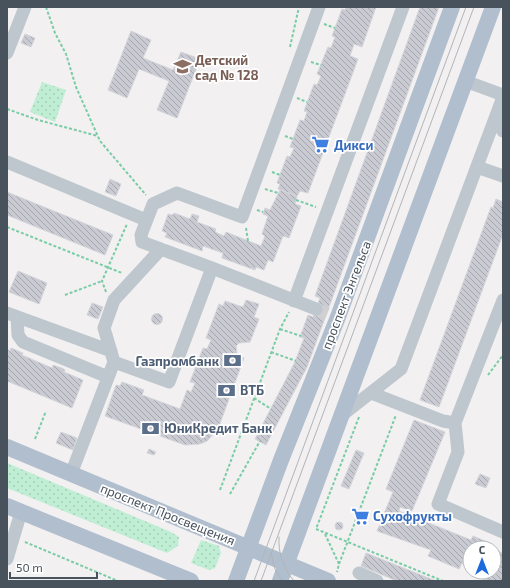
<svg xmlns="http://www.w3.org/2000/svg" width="510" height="588" font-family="'Exo 2',sans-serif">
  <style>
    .grass { fill: url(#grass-dots) }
    .building { fill: url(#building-back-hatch); stroke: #d4d5db }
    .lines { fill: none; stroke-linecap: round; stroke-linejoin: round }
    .minor-tunnel { stroke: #d0d0d3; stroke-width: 13; stroke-dasharray: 13 6; stroke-linecap: butt }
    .path { stroke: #78cca6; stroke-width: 2; stroke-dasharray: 3 2; stroke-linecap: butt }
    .minor { stroke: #bec6ce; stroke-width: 13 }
    .major { stroke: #b0bece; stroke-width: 16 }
    .tram { stroke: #b2b5ba; stroke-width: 1 }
    .labels { text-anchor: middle; stroke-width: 3.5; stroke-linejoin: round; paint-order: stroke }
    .education-label { font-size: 13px; font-weight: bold; fill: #785e54; stroke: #fff; text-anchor: start }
    .shop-label { font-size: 13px; font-weight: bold; fill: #366cbe; stroke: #fff; text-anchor: start }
    .street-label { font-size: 13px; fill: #48525d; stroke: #fff }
    .service-label { font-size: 13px; font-weight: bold; fill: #4e5e75; stroke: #fff; text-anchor: start }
  </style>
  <defs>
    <pattern id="grass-dots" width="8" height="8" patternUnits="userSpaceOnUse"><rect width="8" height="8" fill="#bfeed4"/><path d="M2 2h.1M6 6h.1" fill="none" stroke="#a6ceb8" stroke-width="1.8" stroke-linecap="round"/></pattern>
    <pattern id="building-back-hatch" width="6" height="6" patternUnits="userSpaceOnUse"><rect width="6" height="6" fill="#cacbd2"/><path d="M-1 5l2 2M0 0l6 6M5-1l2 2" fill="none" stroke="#a6a7ae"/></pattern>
  </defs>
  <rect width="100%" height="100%" fill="#f2f0f0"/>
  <path class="grass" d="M42,82L66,90L55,122L30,112Z
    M7,463L171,532L179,537L178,546L167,553L7,488Z
    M201,540L219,546L221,553L215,568L209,570L191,563Z"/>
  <path class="building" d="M346,7H376L362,47L354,44L350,56L358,59L308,193L300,191L297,196L278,189L280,184L277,183L287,156L290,157L294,148L290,147L300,120L304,121L307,112L304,111L314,84L317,85L321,76L317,74L328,47L331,48L335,37L332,36L342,9L345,10Z
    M420,7H439L307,367L266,445L255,439L295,362L304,338L300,337L308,315L313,317L320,298L315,296Z
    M131,31L151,40L143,58L173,70L181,52L200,59L177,118L157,110L169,81L139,69L127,98L108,90Z
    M25,34L35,38L31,47L21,43Z
    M110,179L121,184L116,196L105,192Z
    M280,190L297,196L295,204L301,206L289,238L283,236L273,262L268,260L264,270L256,267L255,270L222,258L223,253L203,246L202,251L165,237L167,233L162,231L168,214L173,215L174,213L190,219L192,214L199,216L197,222L216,229L215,232L224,236L226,232L261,246L265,236L262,234L268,216L263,214L265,208L270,210Z
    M7,192L113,235L105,255L7,215Z
    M496,199L503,202V234L439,407L420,400L491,207L493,208Z
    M18,271L47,283L39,304L9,292Z
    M246,300L259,304L254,317L259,319L250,342L239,343L236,346L237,353L244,358L218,429L207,441L200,444L185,445L105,416L116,385L120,386L122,382L144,390L142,395L180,409L187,390L191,392L195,383L190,382L203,348L207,349L211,340L206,338L219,304L223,306L225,301L243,307Z
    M92,303L103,307L98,319L87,315Z
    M151.5 319a5.5 5.5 0 1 1 11 0a5.5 5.5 0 1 1-11 0Z
    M11,348L23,353L22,355L52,368L53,365L62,368L65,370L64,372L83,380L72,408L7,381V349L10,351Z
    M414,420L445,432L412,511L400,507L399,511L471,540L473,536L492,544L490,548H470V566L462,563L459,569L428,556L431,550L377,531L393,492L386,489Z
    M61,432L77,438L73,450L56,443Z
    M149,449L156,452L154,455L147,453Z
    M356,450L364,453L349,489L341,486Z
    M480,474L490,478L486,488L475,484Z
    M335 526a4 4 0 1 1 8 0a4 4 0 1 1-8 0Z
    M494,550L503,553V581H489L478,577L480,572H494Z
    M366,553L436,581H397L361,566Z"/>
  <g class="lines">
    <path class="minor-tunnel" d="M316,309L327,314"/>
    <path class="path" d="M46,7L55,33L66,54L76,87L100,141L146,195
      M324,24L335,28
      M290,47L299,7
      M311,62L321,65
      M297,98L307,102
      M7,109L38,120L98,136
      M285,136L293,139
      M272,172L280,175
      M265,189L278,193
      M296,200L316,207
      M257,210L263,212
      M7,227L122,273
      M246,228L248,241
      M106,292L102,281L127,224
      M65,295L102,281
      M280,329L301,336
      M271,352L296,361
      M488,375L503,355
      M254,398L271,409
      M359,417L316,529L443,581
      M35,439L46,411
      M220,490L280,329L289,312
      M230,494L260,441
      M325,534L339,564L337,572
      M25,542L118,581
      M339,564L396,415"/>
    <path class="minor" d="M7,53L25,7
      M465,81L503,95
      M495,118L503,131
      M7,162L146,220
      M477,167L503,176
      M503,300L455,423L458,452L438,504L503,532
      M294,301L403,7
      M316,309L212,268L142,242L141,235L153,204L177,193L242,217L319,7
      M7,313L111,351
      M17,317L18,335L23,342L108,377
      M114,362L169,382L212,268
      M371,393L443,421L455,423
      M341,416L401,369L503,97
      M71,474L114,362L104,328L114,300L161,249
      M7,559L21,512
      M359,573L377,581"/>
    <path class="major" d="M7,447L328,581
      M7,506L191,581
      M236,581L281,460L338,317L452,7
      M280,581L493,7"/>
    <path class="tram" d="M279,537C278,553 283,568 294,581
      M271,553L275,569L282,581
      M254,581L466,7
      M261,581L474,7"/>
  </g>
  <defs>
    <symbol id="school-bare" viewBox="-9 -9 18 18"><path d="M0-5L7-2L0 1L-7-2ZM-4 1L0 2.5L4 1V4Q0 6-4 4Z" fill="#8d6e63" stroke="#fff" stroke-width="2.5" paint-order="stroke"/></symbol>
    <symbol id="supermarket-bare" viewBox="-9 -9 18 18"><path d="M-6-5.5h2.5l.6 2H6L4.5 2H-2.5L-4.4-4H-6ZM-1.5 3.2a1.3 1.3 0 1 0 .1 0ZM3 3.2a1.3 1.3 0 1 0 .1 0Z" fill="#3f7fe0" stroke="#fff" stroke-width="2.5" paint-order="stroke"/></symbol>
    <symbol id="bank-bare" viewBox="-9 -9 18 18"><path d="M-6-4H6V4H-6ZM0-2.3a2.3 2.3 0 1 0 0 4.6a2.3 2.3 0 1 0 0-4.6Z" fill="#5c6f8a" stroke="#fff" stroke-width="2.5" paint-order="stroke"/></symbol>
  </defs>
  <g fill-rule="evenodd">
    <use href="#school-bare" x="170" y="54" width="25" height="25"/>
    <use href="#supermarket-bare" x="308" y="132" width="25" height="25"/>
    <use href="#bank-bare" x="220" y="348" width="25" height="25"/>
    <use href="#bank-bare" x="214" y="378" width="25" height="25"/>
    <use href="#bank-bare" x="138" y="416" width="25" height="25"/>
    <use href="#supermarket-bare" x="348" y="504" width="25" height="25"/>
  </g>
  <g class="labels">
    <g class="education-label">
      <text x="195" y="65">Детский<tspan x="195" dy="15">сад № 128</tspan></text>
    </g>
    <g class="shop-label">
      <text x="334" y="150">Дикси</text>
      <text x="373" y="521">Сухофрукты</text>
    </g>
    <g class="street-label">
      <text transform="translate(346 295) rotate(-69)" y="5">проспект Энгельса</text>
      <text transform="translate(168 514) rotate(22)" y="5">проспект Просвещения</text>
    </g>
    <g class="service-label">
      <text x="219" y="366" text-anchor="end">Газпромбанк</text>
      <text x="240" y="395">ВТБ</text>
      <text x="164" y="433">ЮниКредит Банк</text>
    </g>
  </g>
  <rect width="510" height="588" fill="none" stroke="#48525d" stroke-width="16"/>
  <g transform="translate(482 560)"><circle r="19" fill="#ffffff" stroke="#b6babe"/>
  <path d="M0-3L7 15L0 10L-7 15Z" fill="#1d69de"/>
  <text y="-6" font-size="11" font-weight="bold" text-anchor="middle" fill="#48525d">С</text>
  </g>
  <path d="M10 572v6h87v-6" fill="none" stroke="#48525d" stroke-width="2"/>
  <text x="16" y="572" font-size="12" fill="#48525d" stroke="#ffffff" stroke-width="3" paint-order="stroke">50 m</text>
</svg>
